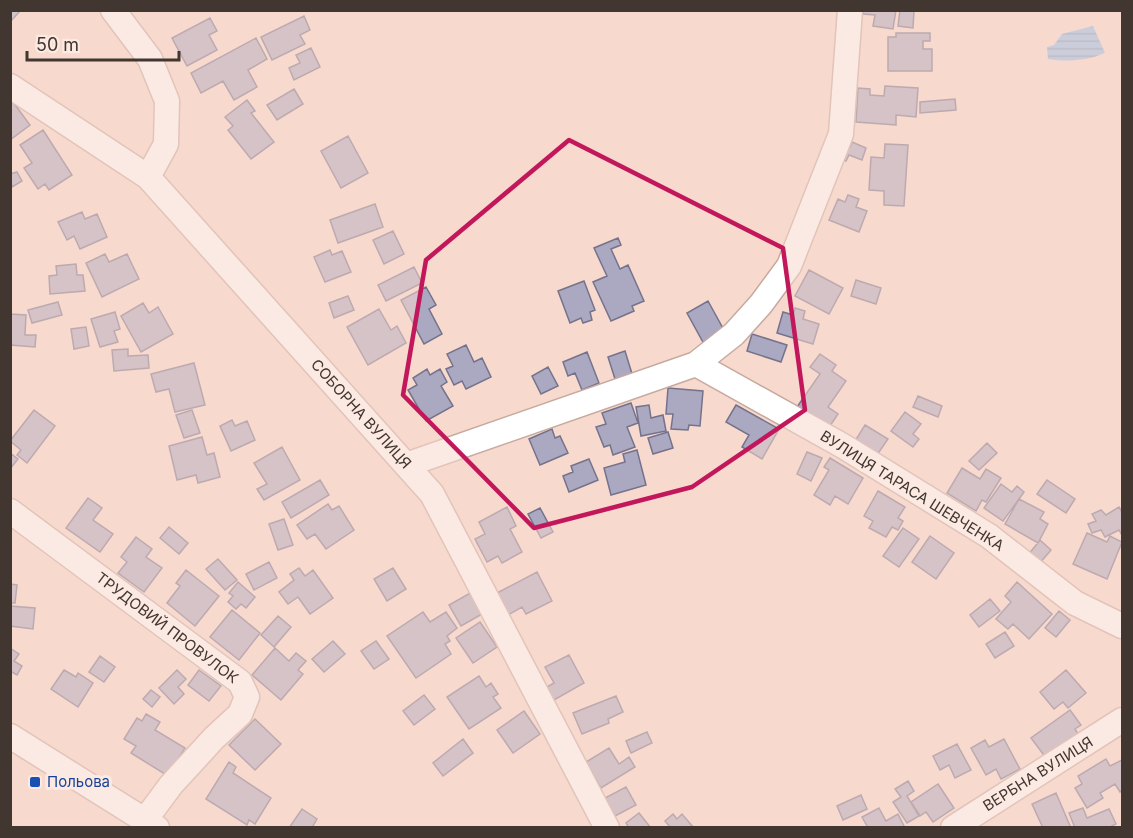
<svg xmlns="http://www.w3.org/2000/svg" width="1133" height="838" font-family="Inter,sans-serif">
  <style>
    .water { fill: url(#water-rules) }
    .building { fill: #aba8c2; stroke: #75728b; stroke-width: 1.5 }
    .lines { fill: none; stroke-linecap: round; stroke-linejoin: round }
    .minor-casing { stroke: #c7aa9f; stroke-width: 27 }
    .minor { stroke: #fff; stroke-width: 24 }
    .marked { fill: none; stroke: #c2185b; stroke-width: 4.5; stroke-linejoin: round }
    .transit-dot { fill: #1a4fb4; stroke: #fce9e2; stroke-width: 2 }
    .labels { text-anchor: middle; stroke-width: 6; stroke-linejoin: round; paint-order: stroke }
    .street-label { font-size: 15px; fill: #423631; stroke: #fce9e2 }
    .transit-label { font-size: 15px; fill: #164399; stroke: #fce9e2; text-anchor: start }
  </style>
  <defs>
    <pattern id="water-rules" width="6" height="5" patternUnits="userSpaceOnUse" patternTransform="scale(1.5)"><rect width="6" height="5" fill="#95bfeb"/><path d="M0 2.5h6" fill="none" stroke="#7b9cbf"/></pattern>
  </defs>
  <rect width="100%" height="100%" fill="#f7d9cd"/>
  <path class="water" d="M1093,26L1105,53C1086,61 1068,62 1048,59L1047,47L1054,45L1062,34Z"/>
  <path class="building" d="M10,10H21L10,22Z
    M863,10H896L893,29L873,26L875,15L863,14Z
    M900,10H914L913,28L898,26Z
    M304,16L310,30L300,35L305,44L272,60L261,37Z
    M210,18L217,31L209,35L217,50L187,66L172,38Z
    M896,33H930V41H923V49H932V71H888V37H896Z
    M256,38L267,59L248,70L257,87L234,100L223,81L201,93L191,73Z
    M311,48L320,67L294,80L289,68L300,63L296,55Z
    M885,86L918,88L916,117L896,115V125L856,122L858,88L870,89V95L884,96Z
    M294,89L303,104L277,120L267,105Z
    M955,99L956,110L920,113V102Z
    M247,100L255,111L251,113L274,142L251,159L228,130L233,126L225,117Z
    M13,102L30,125L10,140V103Z
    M43,130L72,175L49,190L45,184L38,189L24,168L32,163L20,145Z
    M348,136L368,173L341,188L321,151Z
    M852,142L866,148L862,160L849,155L846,161L837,158L841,144L850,147Z
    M885,144L908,145L904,206L884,205V191L869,190L871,157L884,158Z
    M17,172L22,181L12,187L10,174Z
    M848,195L859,199L856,207L867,211L859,232L829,220L838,199L845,202Z
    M375,204L383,227L338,243L330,220Z
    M82,212L85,219L97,214L107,237L80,249L74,236L67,240L58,222Z
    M393,231L404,254L384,264L373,240Z
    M618,238L621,245L611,249L620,269L628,265L644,301L632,306L634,311L611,321L593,282L607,276L594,248Z
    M330,250L332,255L342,251L351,272L325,282L314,257Z
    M105,254L109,262L127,254L139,279L102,297L86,263Z
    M76,264L77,275H83L85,291L50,294L49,276L57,275L56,266Z
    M414,267L422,283L386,301L378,285Z
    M809,270L843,288L829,314L795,296Z
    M856,280L881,288L876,304L851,296Z
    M584,281L595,310L590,312L592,320L583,323L581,318L570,323L558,291Z
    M426,287L436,305L429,309L442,334L424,344L401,300Z
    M348,296L354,310L334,318L329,303Z
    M708,301L725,332L704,344L687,313Z
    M58,302L62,315L32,323L28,310Z
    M143,303L149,313L158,307L173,334L141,352L121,316Z
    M795,308L805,311L803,319L819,324L813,344L777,333L783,312L793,315Z
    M379,309L391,330L397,326L406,343L368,365L347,327Z
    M115,312L120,329L114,331L118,342L100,347L91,319Z
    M10,314L26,315L25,335H36L35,347L10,345Z
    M86,327L89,346L74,349L71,329Z
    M752,334L787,345L781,362L747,351Z
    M466,345L474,362L482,358L491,377L466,389L462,381L454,385L446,369L453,366L447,354Z
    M128,349V356L148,355L149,368L114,371L112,350Z
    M625,351L633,377L616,382L608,357Z
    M587,352L599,383L582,390L575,373L568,376L563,362Z
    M820,354L836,365L832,371L846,381L828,407L838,414L828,429L797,407L820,374L810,367Z
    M194,363L205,405L175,412L169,389L156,392L151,374Z
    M548,367L558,386L541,394L532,376Z
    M427,369L430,375L440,369L447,382L441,386L453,406L426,421L408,390L417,385L413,378Z
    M668,388L703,391L700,426L689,425L688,430L671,429L673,414H666Z
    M918,396L942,406L938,417L913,407Z
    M631,403L638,423L627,427L635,447L613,455L610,445L604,447L596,427L606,424L602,413Z
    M649,405L651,418L663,415L666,431L641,436L636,407Z
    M736,405L779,429L762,459L742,447L749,435L726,422Z
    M34,410L55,426L27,463L17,455L21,450L10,441Z
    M192,410L200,433L184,438L176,415Z
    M905,412L921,424L913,434L919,439L913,447L891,431Z
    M232,420L235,426L247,421L255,440L231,451L220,426Z
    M865,425L888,439L877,455L855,441Z
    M552,429L555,438L560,436L568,453L540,465L529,439Z
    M668,432L673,448L653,454L648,438Z
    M202,437L207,455L214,453L220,477L198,483L196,475L177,480L169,446Z
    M987,443L997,453L979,470L969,461Z
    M282,447L300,480L264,500L257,489L267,484L254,463Z
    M637,450L646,485L611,495L604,468L625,462L623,454Z
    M807,452L822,458L811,481L797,474Z
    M10,453L18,459L10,469Z
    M830,458L863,478L848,504L835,496L830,505L814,495L829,470L824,467Z
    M589,459L598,480L569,492L563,476L573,472L571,466Z
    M962,468L980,479L986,469L1001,478L986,502L982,500L976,511L947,493Z
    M320,480L329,495L291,518L282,502Z
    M1047,480L1075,499L1066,513L1037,494Z
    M1001,484L1012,492L1017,486L1024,492L1003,521L984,508Z
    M878,491L905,507L898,518L903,521L898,530L892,527L886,537L869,528L873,521L864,516Z
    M88,498L102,508L93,520L113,534L100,552L66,528Z
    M1019,499L1044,512L1040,519L1048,524L1038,543L1005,524Z
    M328,504L332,510L339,506L354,530L326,549L315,534L307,539L297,525Z
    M507,507L516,526L510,529L522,552L502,563L498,556L487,562L475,539L485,534L479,522Z
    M1119,507L1122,512V535L1119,530L1105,537L1101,530L1092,533L1088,524L1096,521L1092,514L1101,510L1106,515Z
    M540,508L553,532L541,538L528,514Z
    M284,519L293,545L278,550L269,524Z
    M169,527L188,543L179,554L160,538Z
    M903,528L919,539L899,567L883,556Z
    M1087,533L1107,542L1110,536L1122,542L1107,579L1073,564Z
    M930,536L954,553L936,579L912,562Z
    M136,537L152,549L146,557L162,568L144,592L118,573L127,562L121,557Z
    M1040,540L1051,550L1039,564L1028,555Z
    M218,559L237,580L225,590L206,569Z
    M269,562L277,578L254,590L246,574Z
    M299,568L305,576L313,570L333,598L310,614L298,597L288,604L279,592L294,580L290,574Z
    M393,568L406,589L387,601L374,579Z
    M186,570L219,596L195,626L167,603L180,586L176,583Z
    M537,572L552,601L526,614L522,607L508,615L497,593Z
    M238,582L255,597L246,608L241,604L236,609L228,602L233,596L229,593Z
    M1017,582L1052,614L1029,639L1013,624L1008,629L996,619L1011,602L1005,596Z
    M10,584L17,585L15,603H10Z
    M472,592L484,613L461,626L449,605Z
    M990,599L1000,611L979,627L970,615Z
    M10,606L35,608L33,629L10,626Z
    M232,610L260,633L239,660L210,637Z
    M1059,611L1070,620L1056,637L1045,628Z
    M423,612L430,622L446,612L457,628L447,636L450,641L445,644L451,654L416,678L387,636Z
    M278,616L291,627L274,647L261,635Z
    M480,622L497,647L473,663L456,638Z
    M1005,632L1014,646L995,658L986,644Z
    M333,641L345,654L324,672L312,659Z
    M376,641L389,659L374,669L361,651Z
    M10,648L19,654L14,661L22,666L17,675L10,671Z
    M275,648L289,661L296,653L306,661L298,670L303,674L281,700L252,675Z
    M569,655L584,683L554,700L547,687L554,683L545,667Z
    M100,656L115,667L104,682L89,672Z
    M64,670L76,677L78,673L93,683L78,707L51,689Z
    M177,670L186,679L178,687L184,694L174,704L159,688Z
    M199,670L221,686L209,701L188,685Z
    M1066,670L1086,693L1068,708L1063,702L1054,709L1040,692Z
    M479,676L486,687L491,683L498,694L493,697L501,708L469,729L447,697Z
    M151,690L160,697L152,707L143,699Z
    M424,695L435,709L414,725L403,711Z
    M616,696L623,712L608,719L609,723L582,734L573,713Z
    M1070,710L1081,725L1075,729L1081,739L1049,762L1031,738Z
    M524,711L540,734L513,753L497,730Z
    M146,714L160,722L155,730L185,748L168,776L131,753L136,746L124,739L137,718L142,721Z
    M255,719L281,744L255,770L229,745Z
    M647,732L652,743L631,753L626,741Z
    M463,739L473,753L443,776L433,763Z
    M1004,739L1020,769L1001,779L996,769L986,775L971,748L985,740L989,747Z
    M957,744L971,770L955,778L949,765L940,770L933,756Z
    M609,748L619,764L629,757L635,767L601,788L586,762Z
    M1106,759L1110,766L1122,760V790L1120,792L1115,784L1100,793L1103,798L1087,808L1075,788L1082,784L1078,776Z
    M229,762L236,767L233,773L271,798L255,824L249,820L247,825L206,799Z
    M908,781L914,791L907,796L919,816L907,823L893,802L901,797L895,789Z
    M938,784L954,808L933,822L926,812L920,816L911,802Z
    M626,787L636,805L615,816L605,798Z
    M1056,793L1071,828H1043L1032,804Z
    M861,795L867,809L843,820L837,806Z
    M879,808L886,821L898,814L905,828H864L867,826L862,817Z
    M1083,808L1087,818L1109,809L1116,824L1108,828H1075L1069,813Z
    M302,809L317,819L313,826L316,828H289Z
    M639,813L651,828H629L626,823Z
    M673,814L677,819L682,814L694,828H671L665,821Z"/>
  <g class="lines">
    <defs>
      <path id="minor" d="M113,10L150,59L167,101L166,144L148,177
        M10,86L148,177L432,494L607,828
        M696,364L843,446L989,536L1075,603L1122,626
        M406,465L696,364L734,334L761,304L789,266L841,134L850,10
        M10,511L240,682L247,697L240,714L214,738L171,785L145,820
        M10,736L157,828
        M953,828L1122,720"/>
    </defs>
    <use href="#minor" class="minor-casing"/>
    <use href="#minor" class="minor"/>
  </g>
  <path d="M0 0H1133V838H0ZM569,140L783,248L805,410L692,487L534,528L403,395L426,260Z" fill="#f7d9cd" fill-opacity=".55" fill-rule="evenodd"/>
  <path class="marked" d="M569,140L783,248L805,410L692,487L534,528L403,395L426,260Z"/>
  <rect class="transit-dot" x="29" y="776" width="12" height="12" rx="3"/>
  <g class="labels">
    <g class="street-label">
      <text transform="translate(361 414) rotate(48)" y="5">СОБОРНА ВУЛИЦЯ</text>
      <text transform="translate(912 491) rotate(32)" y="5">ВУЛИЦЯ ТАРАСА ШЕВЧЕНКА</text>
      <text transform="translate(167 628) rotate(37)" y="5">ТРУДОВИЙ ПРОВУЛОК</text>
      <text transform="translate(1038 774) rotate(-32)" y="5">ВЕРБНА ВУЛИЦЯ</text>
    </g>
    <g class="transit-label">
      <text x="47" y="787">Польова</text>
    </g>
  </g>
  <rect width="1133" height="838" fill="none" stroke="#423631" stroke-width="24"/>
  <path d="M27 51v9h152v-9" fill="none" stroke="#423631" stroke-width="3"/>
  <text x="36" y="51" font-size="18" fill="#423631" stroke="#fce9e2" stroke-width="4.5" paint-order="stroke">50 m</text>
</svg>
